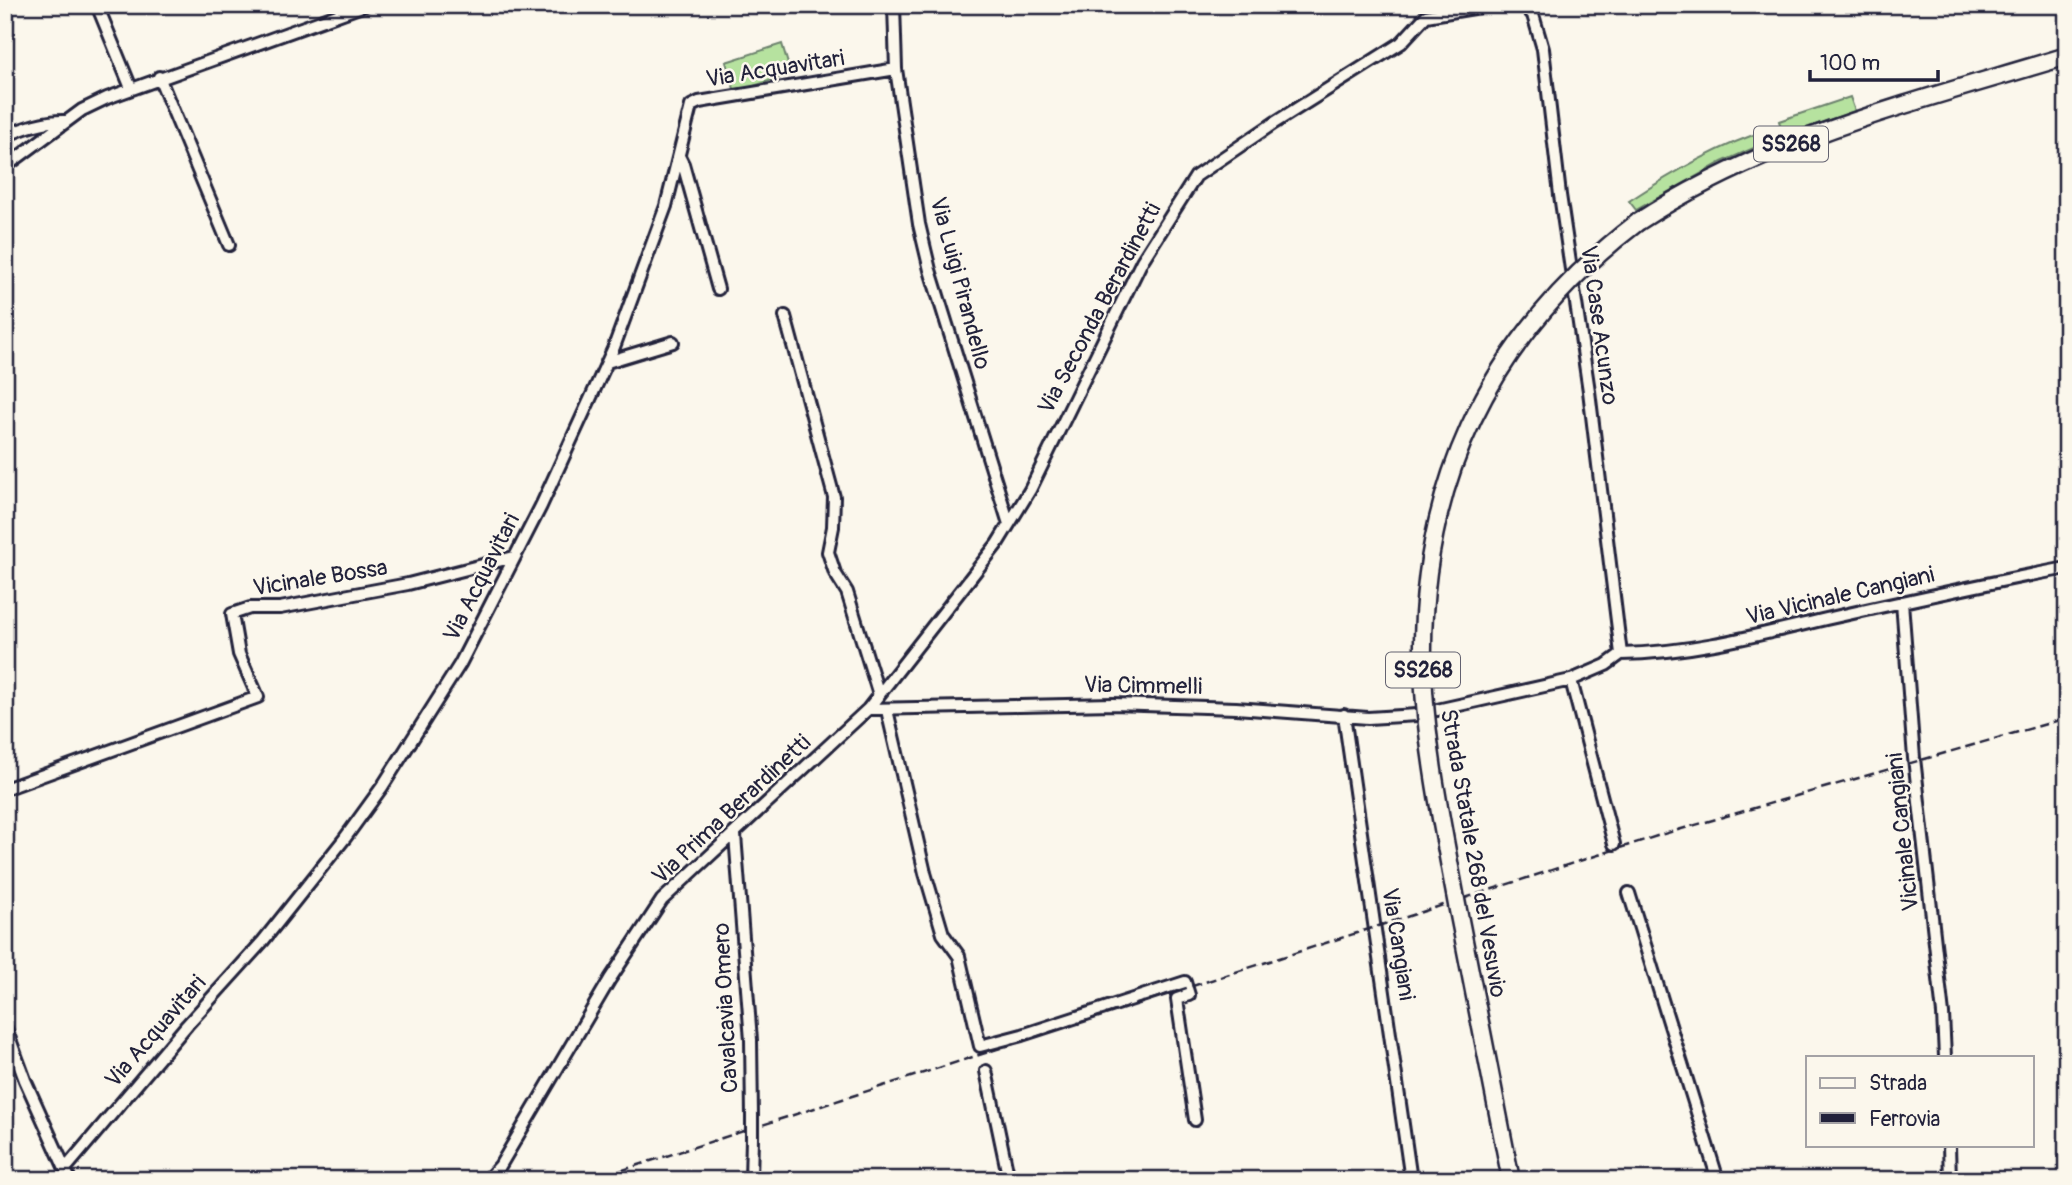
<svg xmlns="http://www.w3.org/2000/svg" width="2072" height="1185" font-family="Pangolin,sans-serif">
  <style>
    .grass { fill: #b6e29f; stroke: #6c826d; stroke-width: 2 }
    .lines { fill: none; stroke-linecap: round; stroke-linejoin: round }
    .minor-casing { stroke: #22223b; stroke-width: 16 }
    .highway-casing { stroke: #22223b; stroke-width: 21 }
    .minor { stroke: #fbf7ec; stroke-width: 10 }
    .highway { stroke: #fbf7ec; stroke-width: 16 }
    .rail { stroke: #22223b; stroke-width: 2.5; stroke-dasharray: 10 5; stroke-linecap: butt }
    .minor-bridge-casing { stroke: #22223b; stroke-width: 16; stroke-linecap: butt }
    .highway-bridge-casing { stroke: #22223b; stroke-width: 21; stroke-linecap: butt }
    .minor-bridge { stroke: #fbf7ec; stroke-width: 10 }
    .highway-bridge { stroke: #fbf7ec; stroke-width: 16 }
    .labels { text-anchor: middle; stroke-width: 5; stroke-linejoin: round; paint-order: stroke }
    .shield { fill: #fbf7ec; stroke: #636270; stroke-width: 2 }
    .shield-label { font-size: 21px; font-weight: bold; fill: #22223b }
    .street-label { font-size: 23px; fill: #22223b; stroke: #fbf7ec }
  </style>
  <rect width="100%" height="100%" fill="#fbf7ec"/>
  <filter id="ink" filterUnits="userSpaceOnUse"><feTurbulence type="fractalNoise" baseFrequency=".0143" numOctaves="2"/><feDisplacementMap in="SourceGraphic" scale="14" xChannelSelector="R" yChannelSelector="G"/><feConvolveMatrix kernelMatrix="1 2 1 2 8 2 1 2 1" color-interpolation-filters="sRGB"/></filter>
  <g filter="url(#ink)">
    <path class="grass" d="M782,44L791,74L735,92L726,62Z
      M1850,97L1855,111L1772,140L1722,162L1636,210L1629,201C1675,171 1720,145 1773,128L1775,135L1782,132L1779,121Z"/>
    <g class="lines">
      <defs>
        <path id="minor" d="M97,5L131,88
          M894,5L896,69L919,224L930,270L1009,524
          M1524,5L1533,15L1543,49L1560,195L1589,391L1621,654
          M1426,16L1492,5
          M159,77L229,245
          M5,136C24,128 45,120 66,121
          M679,156L683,164L718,289
          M5,167L82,110L107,98L365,5
          M785,316L834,497L833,527L828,552L835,573L847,592L879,695
          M607,362L673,342
          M1902,602L1914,758L1943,1014L1945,1057
          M1621,654C1691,653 1758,635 1826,619C1906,601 1986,583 2067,568
          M1571,680L1614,844
          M868,709L1113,704L1236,708L1368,718L1417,715
          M887,710L925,873L943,934L959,956L980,1046L1022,1035L1185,982L1189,995L1177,999L1195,1120
          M1437,710L1571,680L1606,665L1621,654
          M1344,715L1411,1180
          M5,789L258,697L239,654L232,614L250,608H280L408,584L514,557
          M735,835L751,1040L752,1117
          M1629,893L1718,1180
          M5,1026L25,1080L70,1180
          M986,1071L1009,1180
          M1949,1145L1950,1180
          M66,1168L187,1025L263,941L345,838L382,787L460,664L541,506L614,347L666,206L691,106L699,102L896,69
          M487,1180L500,1166L610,979L662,900L868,709L997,544L1030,490L1142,261L1196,176L1274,123L1401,43L1426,16
          M751,1180L752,1138"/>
        <path id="highway" d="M1638,222C1768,137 1920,101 2067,56"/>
      </defs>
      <use href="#minor" class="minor-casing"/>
      <use href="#highway" class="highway-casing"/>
      <use href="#minor" class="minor"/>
      <use href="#highway" class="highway"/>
      <path class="rail" d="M592,1180L1657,836L2067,718"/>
      <defs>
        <path id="minor-bridge" d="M752,1138V1117"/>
        <path id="highway-bridge" d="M1511,1180C1493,1088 1475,996 1457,905C1444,834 1429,763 1424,691C1413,497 1484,339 1638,222"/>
      </defs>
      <use href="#minor-bridge" class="minor-bridge-casing"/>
      <use href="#highway-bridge" class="highway-bridge-casing"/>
      <use href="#minor-bridge" class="minor-bridge"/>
      <use href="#highway-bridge" class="highway-bridge"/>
    </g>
  </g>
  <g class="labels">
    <g class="shield">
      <rect x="1754" y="126.5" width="74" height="35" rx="5"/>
      <rect x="1386" y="652.5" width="74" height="35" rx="5"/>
    </g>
    <g class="shield-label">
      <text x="1791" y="151">SS268</text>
      <text x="1423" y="677">SS268</text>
    </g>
    <g class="street-label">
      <text transform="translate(775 68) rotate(-9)" y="8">Via Acquavitari</text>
      <text transform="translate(961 283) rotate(75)" y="8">Via Luigi Pirandello</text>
      <text transform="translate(1099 308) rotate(-62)" y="8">Via Seconda Berardinetti</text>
      <text transform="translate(1600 325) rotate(82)" y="8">Via Case Acunzo</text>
      <text transform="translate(320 577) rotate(-9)" y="8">Vicinale Bossa</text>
      <text transform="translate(481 577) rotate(-63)" y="8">Via Acquavitari</text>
      <text transform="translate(1840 595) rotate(-13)" y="8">Via Vicinale Cangiani</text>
      <text transform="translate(1143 685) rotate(1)" y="8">Via Cimmelli</text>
      <text transform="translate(731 809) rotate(-43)" y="8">Via Prima Berardinetti</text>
      <text transform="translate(1902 832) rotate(-96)" y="8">Vicinale Cangiani</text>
      <text transform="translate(1474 853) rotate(80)" y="8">Strada Statale 268 del Vesuvio</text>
      <text transform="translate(1399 944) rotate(81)" y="8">Via Cangiani</text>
      <text transform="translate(725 1008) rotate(-93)" y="8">Cavalcavia Omero</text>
      <text transform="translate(155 1031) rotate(-49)" y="8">Via Acquavitari</text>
    </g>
  </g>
  <rect width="2072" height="1185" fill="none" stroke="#fbf7ec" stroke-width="28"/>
  <rect x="14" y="14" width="2044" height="1157" fill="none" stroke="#22223b" stroke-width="2.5" filter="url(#ink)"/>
  <rect x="1806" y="1056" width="228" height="91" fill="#fbf7ec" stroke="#a4a2a5" stroke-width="2"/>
  <rect x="1820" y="1078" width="35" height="10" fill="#fbf7ec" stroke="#a4a2a5" stroke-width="2"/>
  <text x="1869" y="1090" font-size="21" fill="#22223b">Strada</text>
  <rect x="1820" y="1113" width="35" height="10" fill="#22223b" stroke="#a4a2a5" stroke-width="2"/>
  <text x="1869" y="1126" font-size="21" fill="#22223b">Ferrovia</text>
  <path d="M1810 70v10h128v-10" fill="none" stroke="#22223b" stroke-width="3.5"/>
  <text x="1820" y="70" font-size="21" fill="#22223b" stroke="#fbf7ec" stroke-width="5" paint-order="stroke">100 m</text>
</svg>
